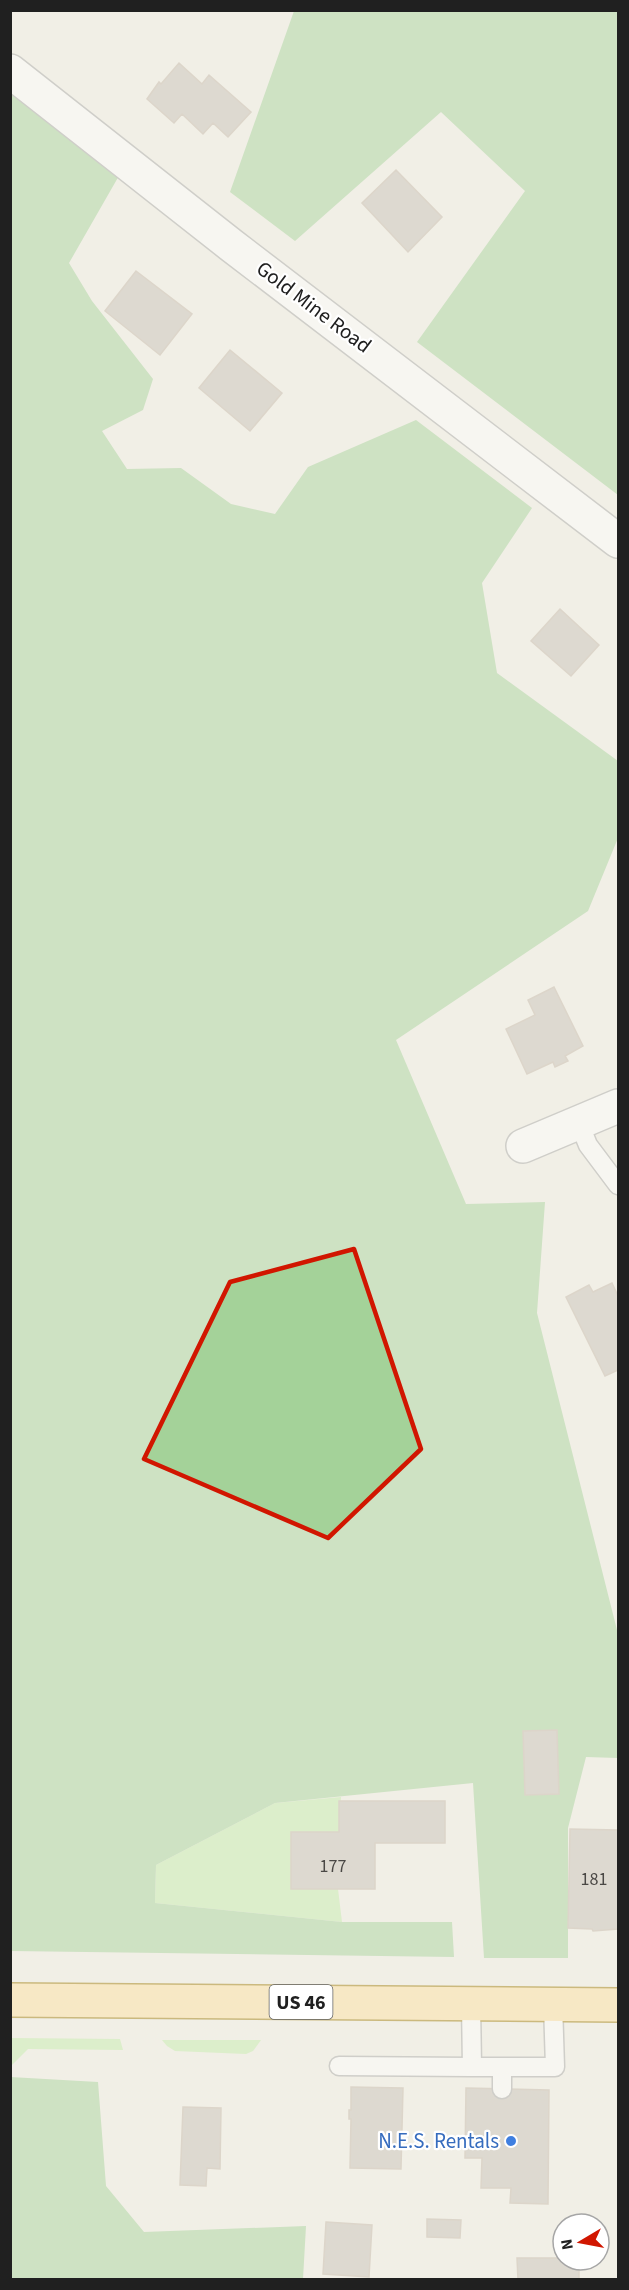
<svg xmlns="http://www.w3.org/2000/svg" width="629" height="2290" font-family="'Source Sans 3',sans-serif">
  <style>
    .grass { fill: #c4edaa }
    .forest { fill: #a4d299 }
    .building { fill: #c6beb5; stroke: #c4b7a8; stroke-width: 1.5 }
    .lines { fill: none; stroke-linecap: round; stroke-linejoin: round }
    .service-casing { stroke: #a7a7a7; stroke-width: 21 }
    .minor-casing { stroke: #a7a7a7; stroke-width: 36 }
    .tertiary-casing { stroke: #a7a7a7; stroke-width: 36 }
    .primary-casing { stroke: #9d7900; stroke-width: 36 }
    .service { stroke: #fff; stroke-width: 18 }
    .minor { stroke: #fff; stroke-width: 33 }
    .tertiary { stroke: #fff; stroke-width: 33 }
    .primary { stroke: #ffdf9e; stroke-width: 33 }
    .marked { fill: none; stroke: #d11600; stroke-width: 4.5; stroke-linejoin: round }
    .shop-dot { fill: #3f7fe0; stroke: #fff; stroke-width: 2 }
    .labels { text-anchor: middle; stroke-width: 4.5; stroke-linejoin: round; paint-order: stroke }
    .number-label { font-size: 18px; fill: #4a4845 }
    .shield { fill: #fff; stroke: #636363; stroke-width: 1.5 }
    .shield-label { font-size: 20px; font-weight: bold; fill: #202020 }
    .street-label { font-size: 21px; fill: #202020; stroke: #fff }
    .shop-label { font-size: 21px; fill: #366cbe; stroke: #fff; text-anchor: end }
  </style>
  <rect width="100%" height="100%" fill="#f1efe6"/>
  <path class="grass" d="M341,1797L339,1832H291V1888L338,1889L342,1922L155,1903L156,1865L275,1803Z
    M11,2038L120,2039L123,2050L28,2049L11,2066Z
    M162,2040H261L253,2051L246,2054L175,2051L167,2046Z"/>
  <path class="forest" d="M294,11H618V495L417,342L525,191L441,112L295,241L230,192Z
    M11,93L120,174L69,263L92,301L153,379L143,410L102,431L127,469L181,468L231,504L275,514L308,467L416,420L532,508L482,583L497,673L618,761V838L588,911L396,1040L466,1204L545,1202L537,1313L618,1634V1758L586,1757L568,1828V1958H484L473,1783L275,1803L156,1865L155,1903L342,1922H452L454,1957L11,1951Z
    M10,2077L98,2082L106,2186L144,2232L306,2226L303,2279H11Z"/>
  <path class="building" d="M179,63L202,84L209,75L251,112L228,137L213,123L203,134L182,114L174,123L147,99L159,82L161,84Z
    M396,170L442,217L408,252L362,203Z
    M136,271L192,314L160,355L105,311Z
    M230,350L282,393L250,431L199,388Z
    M560,609L599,645L571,676L531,641Z
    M554,987L583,1046L565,1056L568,1061L555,1067L553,1062L527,1074L506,1029L535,1015L528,1000Z
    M612,1283L618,1296V1370L605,1376L566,1297L589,1285L593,1292Z
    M557,1730L559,1794L525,1795L523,1731Z
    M339,1801H445V1843H375V1889H291V1832H339Z
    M570,1829L618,1830V1929L593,1931L592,1929L568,1928Z
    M351,2087L403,2088L401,2169L350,2168L351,2119H349V2110H351Z
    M466,2088L549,2090L548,2204L510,2203L511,2188H481L482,2158H465Z
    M183,2107L221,2108L220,2169L207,2168L206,2186L180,2185Z
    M427,2219L461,2220L460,2238L427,2237Z
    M326,2222L372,2225L369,2277L323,2274Z
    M517,2258H563V2260H579V2280H518Z"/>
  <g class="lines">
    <defs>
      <path id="service" d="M579,1123L588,1145L618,1185
        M471,2004L472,2067H555L553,2004
        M339,2066L472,2067
        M502,2089V2067"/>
      <path id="minor" d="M523,1146L618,1106"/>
      <path id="tertiary" d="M10,71L231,245L618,541"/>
      <path id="primary" d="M10,2000L618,2005"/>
    </defs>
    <use href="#service" class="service-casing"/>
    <use href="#minor" class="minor-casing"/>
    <use href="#tertiary" class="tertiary-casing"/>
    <use href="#primary" class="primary-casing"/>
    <use href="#service" class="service"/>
    <use href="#minor" class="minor"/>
    <use href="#tertiary" class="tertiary"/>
    <use href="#primary" class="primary"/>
  </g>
  <path d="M0 0H629V2290H0ZM354,1249L421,1449L328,1538L144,1459L230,1282Z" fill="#f1efe6" fill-opacity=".55" fill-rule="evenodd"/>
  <path class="marked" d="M354,1249L421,1449L328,1538L144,1459L230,1282Z"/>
  <circle class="shop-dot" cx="511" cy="2141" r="6"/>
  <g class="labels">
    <g class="number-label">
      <text x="333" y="1872">177</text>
      <text x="594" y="1885">181</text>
    </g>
    <rect class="shield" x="269.5" y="1985" width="63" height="34" rx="4.5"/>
    <g class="shield-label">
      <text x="301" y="2009">US 46</text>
    </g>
    <g class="street-label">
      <text transform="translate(314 307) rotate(37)" y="7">Gold Mine Road</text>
    </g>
    <g class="shop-label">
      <text x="499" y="2148">N.E.S. Rentals</text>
    </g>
  </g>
  <rect width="629" height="2290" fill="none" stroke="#202020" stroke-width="24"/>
  <g transform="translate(581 2242) rotate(260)"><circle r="28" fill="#ffffff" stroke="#a6a6a6" stroke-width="1.5"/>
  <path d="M0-4.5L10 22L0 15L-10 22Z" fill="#d11600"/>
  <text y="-9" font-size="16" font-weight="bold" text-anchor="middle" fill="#202020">N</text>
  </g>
</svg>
